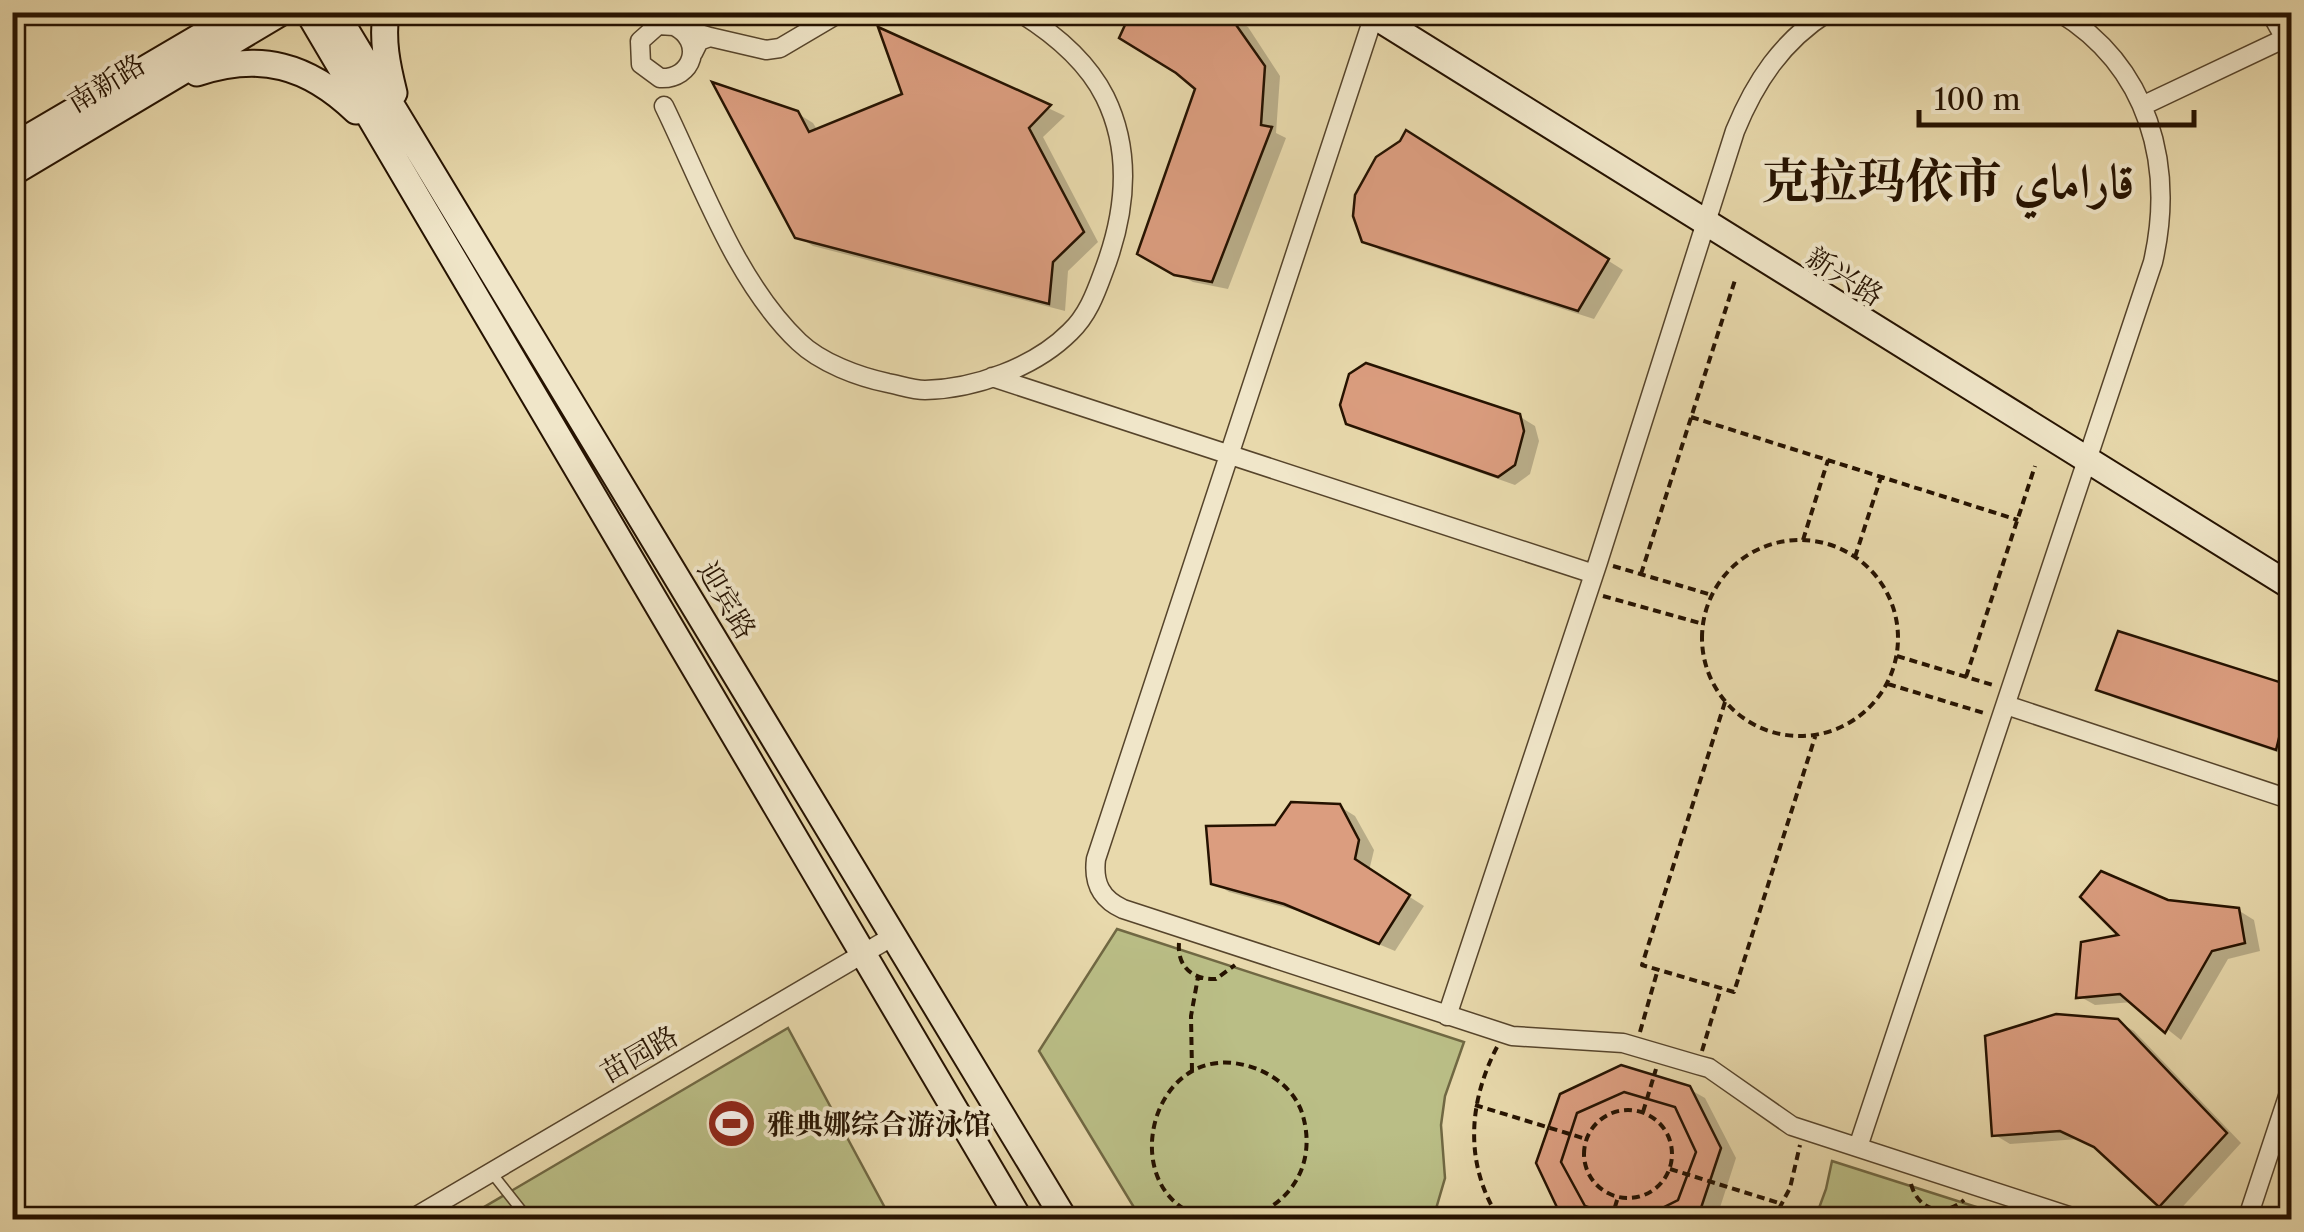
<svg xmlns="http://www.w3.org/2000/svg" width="2304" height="1232" font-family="'Libre Caslon Text',Amiri,'Noto Serif SC',serif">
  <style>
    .green { fill: #babe86; stroke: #706843; stroke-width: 2.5 }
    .shadow { fill: #0003 }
    .building { fill: #db9d7f; stroke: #251200; stroke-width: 2.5 }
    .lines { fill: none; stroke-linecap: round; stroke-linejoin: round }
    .lane-casing { stroke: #56442b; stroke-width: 12 }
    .street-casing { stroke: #56442b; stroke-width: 21 }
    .secondary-casing { stroke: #251200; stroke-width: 29 }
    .path { stroke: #251200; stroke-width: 4; stroke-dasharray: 8 5; stroke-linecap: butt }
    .lane { stroke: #f0e6c9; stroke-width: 9 }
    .street { stroke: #f0e6c9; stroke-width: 18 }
    .secondary { stroke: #f0e6c9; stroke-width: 25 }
    .labels { text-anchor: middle; stroke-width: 8; stroke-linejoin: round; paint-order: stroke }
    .street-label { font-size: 28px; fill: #251200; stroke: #f0e6c9 }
    .poi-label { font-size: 28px; font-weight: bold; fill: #251200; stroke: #f0e6c9; text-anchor: start }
    .town-label { font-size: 48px; font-weight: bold; fill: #251200; stroke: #f0e6c9 }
  </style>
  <rect width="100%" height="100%" fill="#e8d9ac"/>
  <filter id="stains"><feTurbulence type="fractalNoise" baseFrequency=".002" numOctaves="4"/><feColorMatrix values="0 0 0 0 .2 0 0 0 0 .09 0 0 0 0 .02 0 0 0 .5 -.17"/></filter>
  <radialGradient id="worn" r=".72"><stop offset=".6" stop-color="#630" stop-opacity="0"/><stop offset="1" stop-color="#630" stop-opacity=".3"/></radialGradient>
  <path class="green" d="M1117,929L1464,1042L1445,1096L1441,1125L1445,1178L1433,1219H1141L1039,1051Z
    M788,1028L891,1219L462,1220Z
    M1832,1161L2014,1219H1815L1826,1189Z"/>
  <path class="shadow" d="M1222,12L1248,27L1280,76L1276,133L1286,138L1228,289L1193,282L1140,253Z
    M883,31L1065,116L1043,137L1098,242L1068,271L1065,311L813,246L797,236V113L813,123L818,131L905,96Z
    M1422,143L1623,270L1594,319L1380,250L1364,240Z
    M1519,416L1535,426L1539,441L1530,474L1515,485L1365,432L1348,422Z
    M2120,634L2292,689V757L2115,698L2099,689Z
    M1339,806L1355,816L1374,850L1369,871L1424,906L1395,951L1302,912L1229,892L1213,882L1276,828Z
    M2167,902L2238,910L2254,920L2260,951L2228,959L2181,1040L2133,1002L2095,1005L2079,996L2123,936Z
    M2117,1021L2134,1031L2241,1143L2176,1214L2161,1205L2100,1149L2078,1139L2010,1144L1995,1135Z
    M1689,1089L1705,1098L1736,1158L1716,1220H1566Z"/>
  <path class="building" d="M1131,12H1227L1265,66L1261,125L1272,127L1212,282L1174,275L1137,254L1195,89L1176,73L1119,38Z
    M878,27L1051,105L1029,128L1084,232L1053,262L1049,304L795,238L712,82L798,111L809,132L902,94Z
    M1406,130L1609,259L1578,311L1362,242L1353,216L1355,195L1376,157L1400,141Z
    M1366,363L1520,414L1524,431L1515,465L1498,477L1346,424L1340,405L1349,374Z
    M2118,631L2292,686L2276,750L2096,690Z
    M1291,802L1340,804L1359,840L1355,859L1410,895L1379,944L1284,904L1211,884L1206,826L1275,825Z
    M2101,871L2168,900L2239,908L2245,943L2212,951L2165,1033L2120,994L2076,998L2081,942L2118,935L2080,897Z
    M2056,1014L2118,1019L2227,1133L2159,1207L2094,1147L2060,1131L1992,1136L1985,1036Z
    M1621,1065L1690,1086L1721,1148L1698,1217L1693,1220H1563L1536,1163L1560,1094Z
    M1624,1092L1675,1107L1696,1152L1678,1200L1638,1220H1625L1585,1206L1561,1162L1577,1113Z"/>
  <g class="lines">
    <defs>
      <path id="lane" d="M2265,12L2292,60
        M491,1172L529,1220"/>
      <path id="street" d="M1375,12L1096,859C1093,883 1101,899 1123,909L1512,1036L1623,1043L1698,1065L1709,1068L1792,1126L2081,1220
        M674,26C705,41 693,80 660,78L641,64L640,41L658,25L674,26L710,37L699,41L693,53
        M710,37L766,50L780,48L841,12
        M664,106C702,184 736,282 799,342C821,363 859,377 888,383C899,385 913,390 925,390C975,389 1035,367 1070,332C1087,316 1095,295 1103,273C1125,216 1133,154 1105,97C1087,61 1053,33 1019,12
        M2142,106L2292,35
        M992,377L1594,574
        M2006,705L2292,800
        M1447,1016L1598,562L1735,131C1755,82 1782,41 1828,12
        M1858,1147L2153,262C2175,165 2149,67 2059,12
        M410,1220L895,935
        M2247,1220L2292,1084"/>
      <path id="secondary" d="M308,12L1020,1220
        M335,12L1065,1220
        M386,12C382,41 387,65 394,93
        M1368,12L2292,587
        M197,73C260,52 308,65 356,111
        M12,147L242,12
        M12,173L282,12"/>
    </defs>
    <use href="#lane" class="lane-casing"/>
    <use href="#street" class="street-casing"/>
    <use href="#secondary" class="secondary-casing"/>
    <path class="path" d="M1691,417L2018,520
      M1702 638a98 98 0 1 1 196 0a98 98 0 1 1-196 0Z
      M1803,540L1828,460
      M1855,557L1881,477
      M1613,566L1712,595
      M1641,574L1736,277
      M1603,596L1703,624
      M1897,656L1993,685
      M1966,677L2035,466
      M1888,684L1984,713
      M1725,702L1642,965L1734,992L1816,734
      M1179,943C1177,967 1193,980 1216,979L1235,965
      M1640,1032L1658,969
      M1497,1047C1468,1103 1464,1165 1500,1220
      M1702,1051L1721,988
      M1192,1071L1191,1016L1198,977
      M1475,1105L1586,1139
      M1584 1154a44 44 0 1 1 88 0a44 44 0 1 1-88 0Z
      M1643,1112L1656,1069
      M1670,1169L1782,1204
      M1911,1184C1918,1210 1943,1218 1964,1200
      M1221,1220C1106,1212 1146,1026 1257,1069C1278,1077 1297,1094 1303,1116C1317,1166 1289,1208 1240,1220
      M1611,1220L1618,1197
      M1773,1220L1790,1188L1800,1145"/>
    <use href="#lane" class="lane"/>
    <use href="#street" class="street"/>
    <use href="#secondary" class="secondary"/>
  </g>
  <defs>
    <symbol id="stadium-disc" viewBox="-11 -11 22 22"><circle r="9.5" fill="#8f2418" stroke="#f0e6c9"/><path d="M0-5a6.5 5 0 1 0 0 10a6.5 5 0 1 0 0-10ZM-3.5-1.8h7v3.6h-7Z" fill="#fff"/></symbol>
  </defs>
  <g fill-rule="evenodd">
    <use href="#stadium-disc" x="704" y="1096" width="55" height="55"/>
  </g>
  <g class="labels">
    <g class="street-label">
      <text transform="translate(106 83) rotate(-31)" y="10">南新路</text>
      <text transform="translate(1845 276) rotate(32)" y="10">新兴路</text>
      <text transform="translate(727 600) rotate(59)" y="10">迎宾路</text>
      <text transform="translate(639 1054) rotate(-30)" y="10">苗园路</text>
    </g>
    <g class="poi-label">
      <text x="767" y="1134">雅典娜综合游泳馆</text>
    </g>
    <g class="town-label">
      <text x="1948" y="198">克拉玛依市 قاراماي</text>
    </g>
  </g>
  <rect width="2304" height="1232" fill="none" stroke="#e8d9ac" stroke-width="50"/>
  <rect x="15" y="15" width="2274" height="1202" fill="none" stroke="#251200" stroke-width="5"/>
  <rect x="25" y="25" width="2254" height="1182" fill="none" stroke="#251200" stroke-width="2.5"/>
  <path d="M1919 110v15h275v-15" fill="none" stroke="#251200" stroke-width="5"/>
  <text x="1934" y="110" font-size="30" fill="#251200" stroke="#f0e6c9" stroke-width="8" paint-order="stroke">100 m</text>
  <rect width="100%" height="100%" filter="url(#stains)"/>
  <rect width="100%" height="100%" fill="url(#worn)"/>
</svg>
